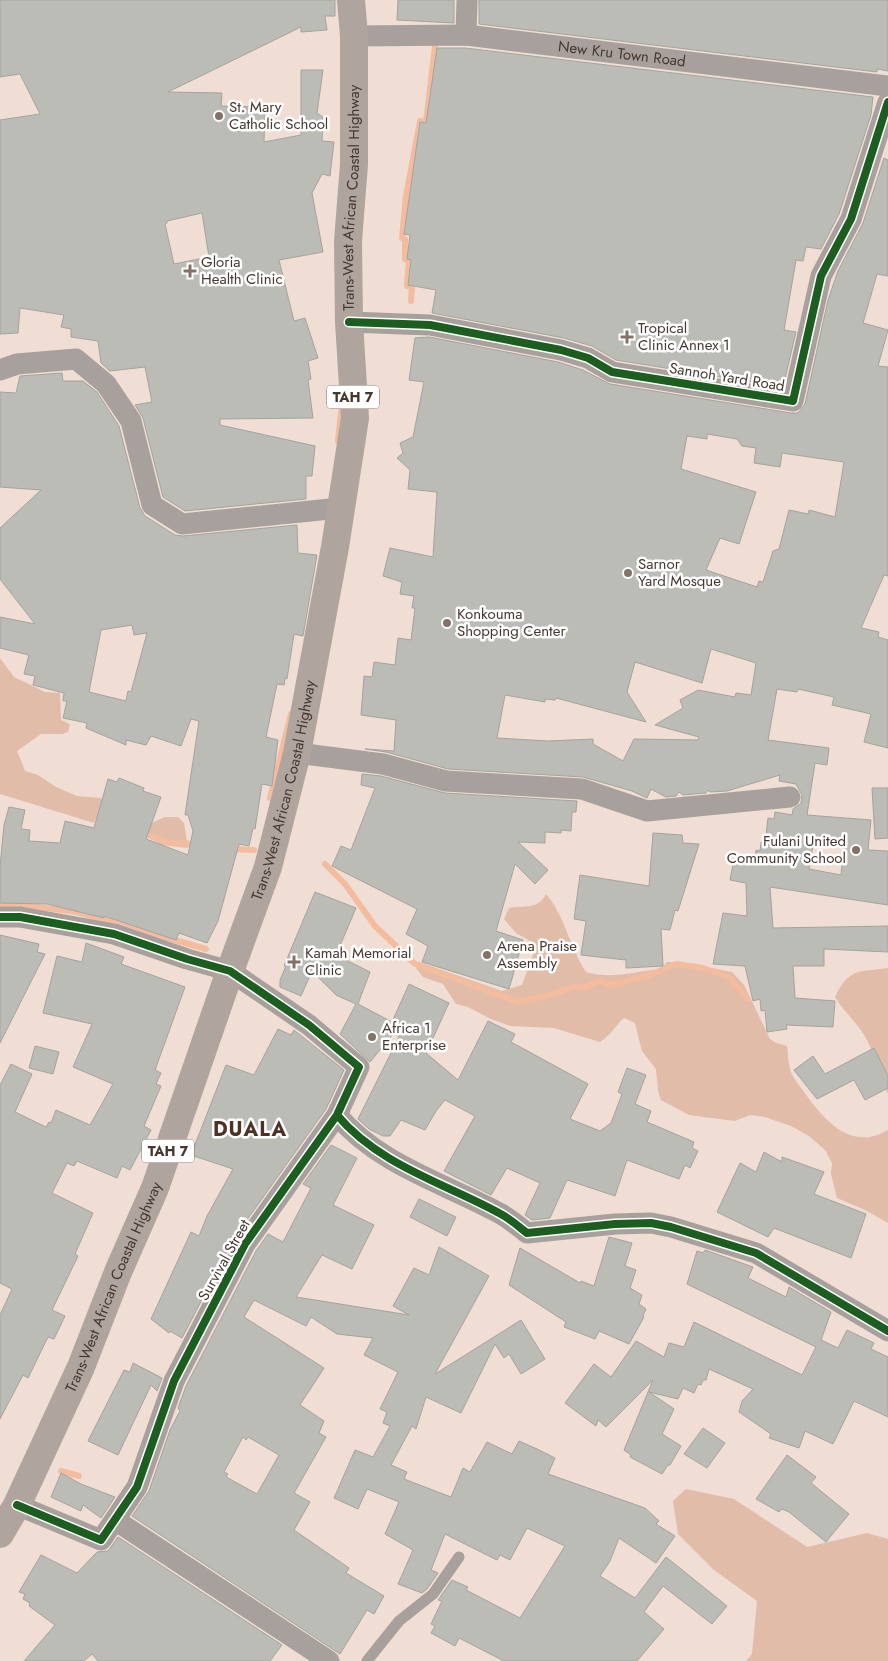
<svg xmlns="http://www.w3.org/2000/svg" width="888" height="1661" font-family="Jost,sans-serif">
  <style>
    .green { fill: #e1bca9 }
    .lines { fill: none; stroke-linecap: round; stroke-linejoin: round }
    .stream { stroke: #f4bc9f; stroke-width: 6 }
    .building { fill: #bcbcb7; stroke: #a4a39e; fill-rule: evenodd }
    .service { stroke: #a7a09c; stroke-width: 11 }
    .minor { stroke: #a7a09c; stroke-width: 21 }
    .trunk { stroke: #b0a49e; stroke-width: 28 }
    .cycleway-casing { stroke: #fff; stroke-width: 11 }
    .cycleway { stroke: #1b5e20; stroke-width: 8 }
    .poi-dot { fill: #82726a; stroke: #fff; stroke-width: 2 }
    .labels { text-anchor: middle; stroke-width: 5; stroke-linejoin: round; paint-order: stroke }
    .shield { fill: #fff; stroke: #7e746f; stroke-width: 1 }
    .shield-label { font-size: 14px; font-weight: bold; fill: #463831 }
    .street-label { font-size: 15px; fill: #463831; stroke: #fff }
    .poi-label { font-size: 15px; fill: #463831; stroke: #fff; text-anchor: start }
    .district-label { font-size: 20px; font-weight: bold; letter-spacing: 1px; fill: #4e3324; stroke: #fff }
  </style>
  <rect width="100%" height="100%" fill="#f0ddd3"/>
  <path class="green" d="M0,658L14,677L45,692L60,693L61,720L70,724L68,732L62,734H41L17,751L25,771L38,775L56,787L77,796L100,798L149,824L165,817H178L184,823L188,848L162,845L120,823L98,815L94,823L0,794Z
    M546,894C566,918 569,946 586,972C611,980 636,971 661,969L667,962H681L732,972L744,985L770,1039L776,1043L787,1046C788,1053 788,1062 790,1069C792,1077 799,1085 804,1092C824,1120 851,1152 888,1130V1223L865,1210L837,1198L831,1174L832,1163L825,1150L809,1136L791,1126L765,1117L750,1115L735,1121L689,1115L661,1100L658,1091L656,1069L642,1051L635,1023L624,1018C615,1026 610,1036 600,1042L554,1028L510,1026L491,1019L468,1007L456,1004L443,984L423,977L416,968L419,962L502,991L522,985L534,952L532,942L516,933L504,919L509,908C525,905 538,910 546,894Z
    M888,968V1094C879,1078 877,1060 869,1044C859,1023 846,1015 835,997C849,968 858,972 888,968Z
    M686,1489L734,1499L807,1547L867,1533L888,1539V1661H746L752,1654L757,1601L714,1570L678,1534L673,1501Z"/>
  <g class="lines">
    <path class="stream" d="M411,301L412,286H407L409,260L405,259V239L402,238L406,196L420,121L426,122L435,46
      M338,441L342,403
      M270,798L291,714
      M148,835L169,843L198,844
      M230,849L254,850
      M325,864L345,884L375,926L415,964L518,1002L550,995L572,987H586L600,981L612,985L652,974L676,964L703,968L729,977L748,999
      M0,905L29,906L77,912L206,949
      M61,1471L79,1476"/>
  </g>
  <path class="building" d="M0,0H335V16H325L327,30L301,32V27L168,92L222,93L221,106L265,107L264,142L301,135V70H323L317,113L323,117L322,141L334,142L330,176L322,174L312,193L323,252L279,260L294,321L305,318L318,358L308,361L311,379L308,380L313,418L220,419V425L315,446L312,476H306V499L185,511L163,497L143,418L135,405L152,402L145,367L110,371L101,363L98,341L71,337V329L61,327L64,315L20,308L18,333L0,334V120L40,114L20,74L0,77ZM202,213L209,257L174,264L165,224L167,223V221Z
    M398,0H454V23L397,20Z
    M479,0H888V71L877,69V72L479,24Z
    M437,48H465L873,97L871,115L839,214L821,249L806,247L803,261L796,260L784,330L796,332L783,387L616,360L592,346L564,338L432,313L436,290L408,285L411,260L407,259L410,235L404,234L420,122L426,123Z
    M884,158L888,160V276L877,274L863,323L888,330L878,366L888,367V576L884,575L861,628L879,632L878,637L888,640V748L864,742L871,714L832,705L834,697L798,689L797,692L777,689L768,740L829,748L827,765L815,763L807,815L871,820L868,850L888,851V905L770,887L773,928L888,926V952L824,949V966H793L795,998L835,1001L833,1027L786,1025L787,1029L767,1032L765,1010L761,1011L760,999L753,1001L745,966L713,964L723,913L747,916L746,883L730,880L734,859L754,865L756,850L760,851L761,842L765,843L768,818L774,819L775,812L792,815L793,809L801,803L802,795L796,784L779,781L780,775L727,791L710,792L708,790L706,793L683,795L679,792L676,796L666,797L651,789L647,798L632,791L583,777L448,769L386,752L365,749L394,751L396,720L361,715L364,676L372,677L374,662L395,665L398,638L411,640L415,608H412L414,596L400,594L402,582L383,576L390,548L433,557L437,492L408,489L410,470L397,458L403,453L400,443L413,437L424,382L409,380L415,338L429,337L558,362L583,370L610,384L791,413H798L805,404L828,300L838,271L863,223ZM707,434L737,439L742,446L756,448L754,463L780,467L782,453L844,462L835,517L809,510L808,514L789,510L779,549L773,551L763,582L759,581L757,587L706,570L720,538L739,544L756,492L681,469L687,436L707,439ZM711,649L756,663L751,695L736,693L735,697L698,690L680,700L683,708L655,725L699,737L698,740L634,739L623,761L593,744V739L548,741L497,738L505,695L545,702V699L555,700L556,698L646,722L627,692L635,662L702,683ZM814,839L845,842L841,875L809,869Z
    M62,373L63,381H83L97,392L119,426L140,508L145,516L175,535L183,536L297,525L298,553L317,555L303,636L294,634L287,679L285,678L284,685L277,684L266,737L278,740L272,786L262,784L255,829L253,828L249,846L239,844L218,921L207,943L179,933L176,940L104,916V918L47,904L0,903V866L4,825L9,807L25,810L21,829L30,830L29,841L60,843L65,821L94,828L108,779L117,782L119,778L144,788L143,791L161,797L146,839L188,855L193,831L188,815H185L199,721L191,719L181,746L151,736L146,745L126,740V745L86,728L87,723L63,718L67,701H63L64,693L33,685L35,676L24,674L29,655L0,648V617L35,624L0,579V528L41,490L0,487V392L16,393L20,376ZM132,625L134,635L147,633L131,692L128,691L126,701L89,692L101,630Z
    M362,774L381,776L445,793L577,801L576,812H572L571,831L561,830V833L545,832V843L518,842L548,870L535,884L515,864L496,931L523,940L509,989L422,962L428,946L406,934L417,909L332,866L341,846L351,850L375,788L361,785Z
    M872,788H888V838L875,839Z
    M653,833L682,835L683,843L699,844L678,911L675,910L670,930L661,929L663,966L626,968V960L581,955L586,921L574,919L580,875L649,886Z
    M315,892L356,908L336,955L370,972L358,1004L392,1022L409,984L449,1003L426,1053L458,1080L488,1021L515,1034L511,1042L588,1084L570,1119L600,1131L611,1123L622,1094L618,1092L627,1068L646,1075L635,1104L651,1111L647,1122L694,1142L692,1148L698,1151L690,1168L685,1165L679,1179L627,1160L615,1196L567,1180L550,1218L532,1220L525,1215L540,1183L507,1168L491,1195L444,1171L475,1116L445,1100L436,1111L425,1130L401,1120L390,1136H383L369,1129L358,1119L399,1037L394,1033L370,1062L340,1034L356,1004L336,995L312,971L301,996L280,987V980L286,966H284Z
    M0,935L39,944L37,952L45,954L0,1043Z
    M86,943L124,957L121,964L185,987L155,1070L161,1073L156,1084L161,1086L144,1126L151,1130L130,1170L122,1166L117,1178L77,1161L74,1166L67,1163L52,1193L93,1213L75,1254L78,1256L52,1310L65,1316L54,1339L48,1337L28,1378L23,1375L0,1419V1315L12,1289L0,1283V1085L11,1064L32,1074L15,1112L46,1127L49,1122L51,1123L56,1110L90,1125L113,1084L73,1067L92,1024L43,1013L57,956L82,962Z
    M278,1029L291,1035L294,1030L344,1070L326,1109L234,1238L182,1338L170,1331L169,1333L151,1319L191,1232L199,1236L207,1216L233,1169L191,1155L226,1065L254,1075Z
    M35,1046L59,1052L53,1074L29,1068Z
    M874,1048L888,1076V1088L865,1100L854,1080L817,1099L794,1070L813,1056L825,1074Z
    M331,1145L357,1158L333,1205L374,1225L352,1269L322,1255L296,1297L409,1315L393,1306L414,1268L429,1275L439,1247L489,1276L435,1374L521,1320L545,1359L521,1374L509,1354L504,1358L495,1344L461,1413L426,1397L416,1429L412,1426L391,1465L407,1472L404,1479L451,1497L463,1468L470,1472L487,1442L512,1454L519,1441L537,1449L555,1458L548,1474L645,1508L659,1521L656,1524L675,1536L656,1563L619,1538L610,1561L600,1576L635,1598L666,1557L727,1606L712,1624L663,1586L644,1612L664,1629L637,1661H504L463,1640L459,1638L455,1646L431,1633L435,1626L431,1624L442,1601L438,1600L452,1580L468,1587L466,1590L520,1618L565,1546L527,1528L510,1560L500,1555L497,1560L445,1534L431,1570L438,1573L427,1589L422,1593L398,1584L413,1550L385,1534L399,1502L367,1489L358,1509L334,1498L355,1450L373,1457L390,1426L383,1423L387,1412L380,1409L398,1372L364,1355L373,1338L337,1334L311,1317L306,1326L254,1300L244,1317L324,1368L300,1405L324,1421L319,1433L326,1437L294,1493L310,1502L294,1530L349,1568L346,1573L384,1596L374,1614L367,1610L340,1654L132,1516L149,1491L170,1430L180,1411L178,1408L186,1386L256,1251L268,1234L283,1242L311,1188L303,1184ZM243,1437L246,1440L248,1437L279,1455L257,1494L226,1477L228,1474L224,1472Z
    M764,1152L782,1162V1157L824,1172L814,1194L866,1214L851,1258L774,1228L768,1237L717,1212L740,1163L756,1172Z
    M419,1199L456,1217L447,1236L410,1217Z
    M609,1237L632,1243L625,1266L636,1270L630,1288L642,1295L639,1304L646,1309L643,1316L644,1317L629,1344L599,1331L595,1339L564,1327L566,1322L509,1285L520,1248L580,1283L581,1281L594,1286Z
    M705,1250L753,1267L748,1278L786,1297L789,1287L831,1312L821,1340L838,1348L847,1330L874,1343L871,1349L888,1357V1417L854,1401L833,1444L805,1431L799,1448L769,1438L771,1434L739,1412L742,1401L753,1389L709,1369L706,1380H703L701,1385L698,1384L694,1393L683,1388L678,1399L649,1392L674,1409L662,1434L681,1446L670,1465H668L662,1474L630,1457L631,1455L624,1450L653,1380L606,1427L598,1420L596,1426L565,1403L594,1364L611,1377L636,1341L664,1357L669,1343L684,1347L694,1322L802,1375L816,1347L687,1284L697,1251L703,1253Z
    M133,1363L162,1378L157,1391L151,1385L118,1455L88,1441L124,1370L130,1372Z
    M703,1428L725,1443L707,1468L684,1454Z
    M787,1455L816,1477L811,1483L849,1514L826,1542L789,1512L782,1509L779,1512L756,1499Z
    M61,1473L81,1484L115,1497L101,1518L83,1505L81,1511L51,1497Z
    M118,1537L282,1645L270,1661H98L92,1654L84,1661H24L55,1625L29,1606L30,1603L23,1599L25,1594L19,1592L41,1555L77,1573L97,1552L108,1551Z"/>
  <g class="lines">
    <path class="service" d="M367,1661L399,1621L433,1594L459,1557"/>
    <g class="minor">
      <path d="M466,35L467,0"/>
      <path id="s1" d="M354,36L466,35L888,86"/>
      <path d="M349,322L430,325L561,350L588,358L612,372L793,401L821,276L851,219L888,102"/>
      <path d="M0,370L17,364L76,359L106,384L131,421L152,505L182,524L340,508"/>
      <path d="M297,753L383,764L446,781L582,789L647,811L790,797"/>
      <path d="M0,917H20L114,934L187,959L230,971L309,1025L359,1067L337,1115L245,1244L174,1381L137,1487L101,1540L17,1505"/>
      <path d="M337,1115C379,1165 444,1183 499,1213C509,1218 518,1226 527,1233L615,1224L651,1223L671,1227L756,1253L888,1331"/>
      <path d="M115,1520L329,1661"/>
    </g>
    <path class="trunk" id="s2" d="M0,1534L17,1505L81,1367L118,1272L155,1188L230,971L268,867L297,753L335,547L355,418L349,322L348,241L354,164V36L351,0"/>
    <defs>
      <path id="cycleway" d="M349,322L430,325L561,350L588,358L612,372L793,401L821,276L851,219L888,102
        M0,917H20L114,934L187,959L230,971L309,1025L359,1067L337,1115L245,1244L174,1381L137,1487L101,1540L17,1505
        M337,1115C379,1165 444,1183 499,1213C509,1218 518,1226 527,1233L615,1224L651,1223L671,1227L756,1253L888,1331"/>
    </defs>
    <use href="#cycleway" class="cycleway-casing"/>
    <use href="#cycleway" class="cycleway"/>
  </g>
  <g class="poi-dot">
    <circle cx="219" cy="116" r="5"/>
    <path d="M187.5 263.5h5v5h5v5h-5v5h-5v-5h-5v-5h5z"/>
    <path d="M624.5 329.5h5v5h5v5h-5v5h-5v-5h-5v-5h5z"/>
    <circle cx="628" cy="573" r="5"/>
    <circle cx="447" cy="623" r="5"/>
    <circle cx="856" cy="850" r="5"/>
    <circle cx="487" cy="955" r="5"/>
    <path d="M291.5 954.5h5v5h5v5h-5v5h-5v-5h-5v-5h5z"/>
    <circle cx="372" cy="1037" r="5"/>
  </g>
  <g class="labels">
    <g class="shield">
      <rect x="327" y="385.5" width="52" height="23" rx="4"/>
      <rect x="142" y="1139.5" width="52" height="23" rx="4"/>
    </g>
    <g class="shield-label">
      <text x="353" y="402">TAH 7</text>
      <text x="168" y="1156">TAH 7</text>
    </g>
    <g class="street-label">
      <text dy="5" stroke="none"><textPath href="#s1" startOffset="269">New Kru Town Road</textPath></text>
      <text dy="5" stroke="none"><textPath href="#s2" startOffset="1398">Trans-West African Coastal Highway</textPath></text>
      <text transform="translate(727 377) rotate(9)" y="5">Sannoh Yard Road</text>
      <text dy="5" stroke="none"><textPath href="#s2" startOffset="798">Trans-West African Coastal Highway</textPath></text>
      <text transform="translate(224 1260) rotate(-61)" y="5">Survival Street</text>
      <text dy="5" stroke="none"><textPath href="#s2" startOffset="272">Trans-West African Coastal Highway</textPath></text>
    </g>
    <g class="poi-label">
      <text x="229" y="112">St. Mary<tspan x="229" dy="17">Catholic School</tspan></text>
      <text x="201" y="267">Gloria<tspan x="201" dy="17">Health Clinic</tspan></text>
      <text x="638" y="333">Tropical<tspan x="638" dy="17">Clinic Annex 1</tspan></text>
      <text x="638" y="569">Sarnor<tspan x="638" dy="17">Yard Mosque</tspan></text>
      <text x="457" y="619">Konkouma<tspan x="457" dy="17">Shopping Center</tspan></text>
      <text x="846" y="846" text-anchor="end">Fulani United<tspan x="846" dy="17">Community School</tspan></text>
      <text x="497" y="951">Arena Praise<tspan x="497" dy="17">Assembly</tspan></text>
      <text x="305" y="958">Kamah Memorial<tspan x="305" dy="17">Clinic</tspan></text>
      <text x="382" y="1033">Africa 1<tspan x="382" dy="17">Enterprise</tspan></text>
    </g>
    <g class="district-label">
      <text x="250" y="1136">DUALA</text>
    </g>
  </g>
</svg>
